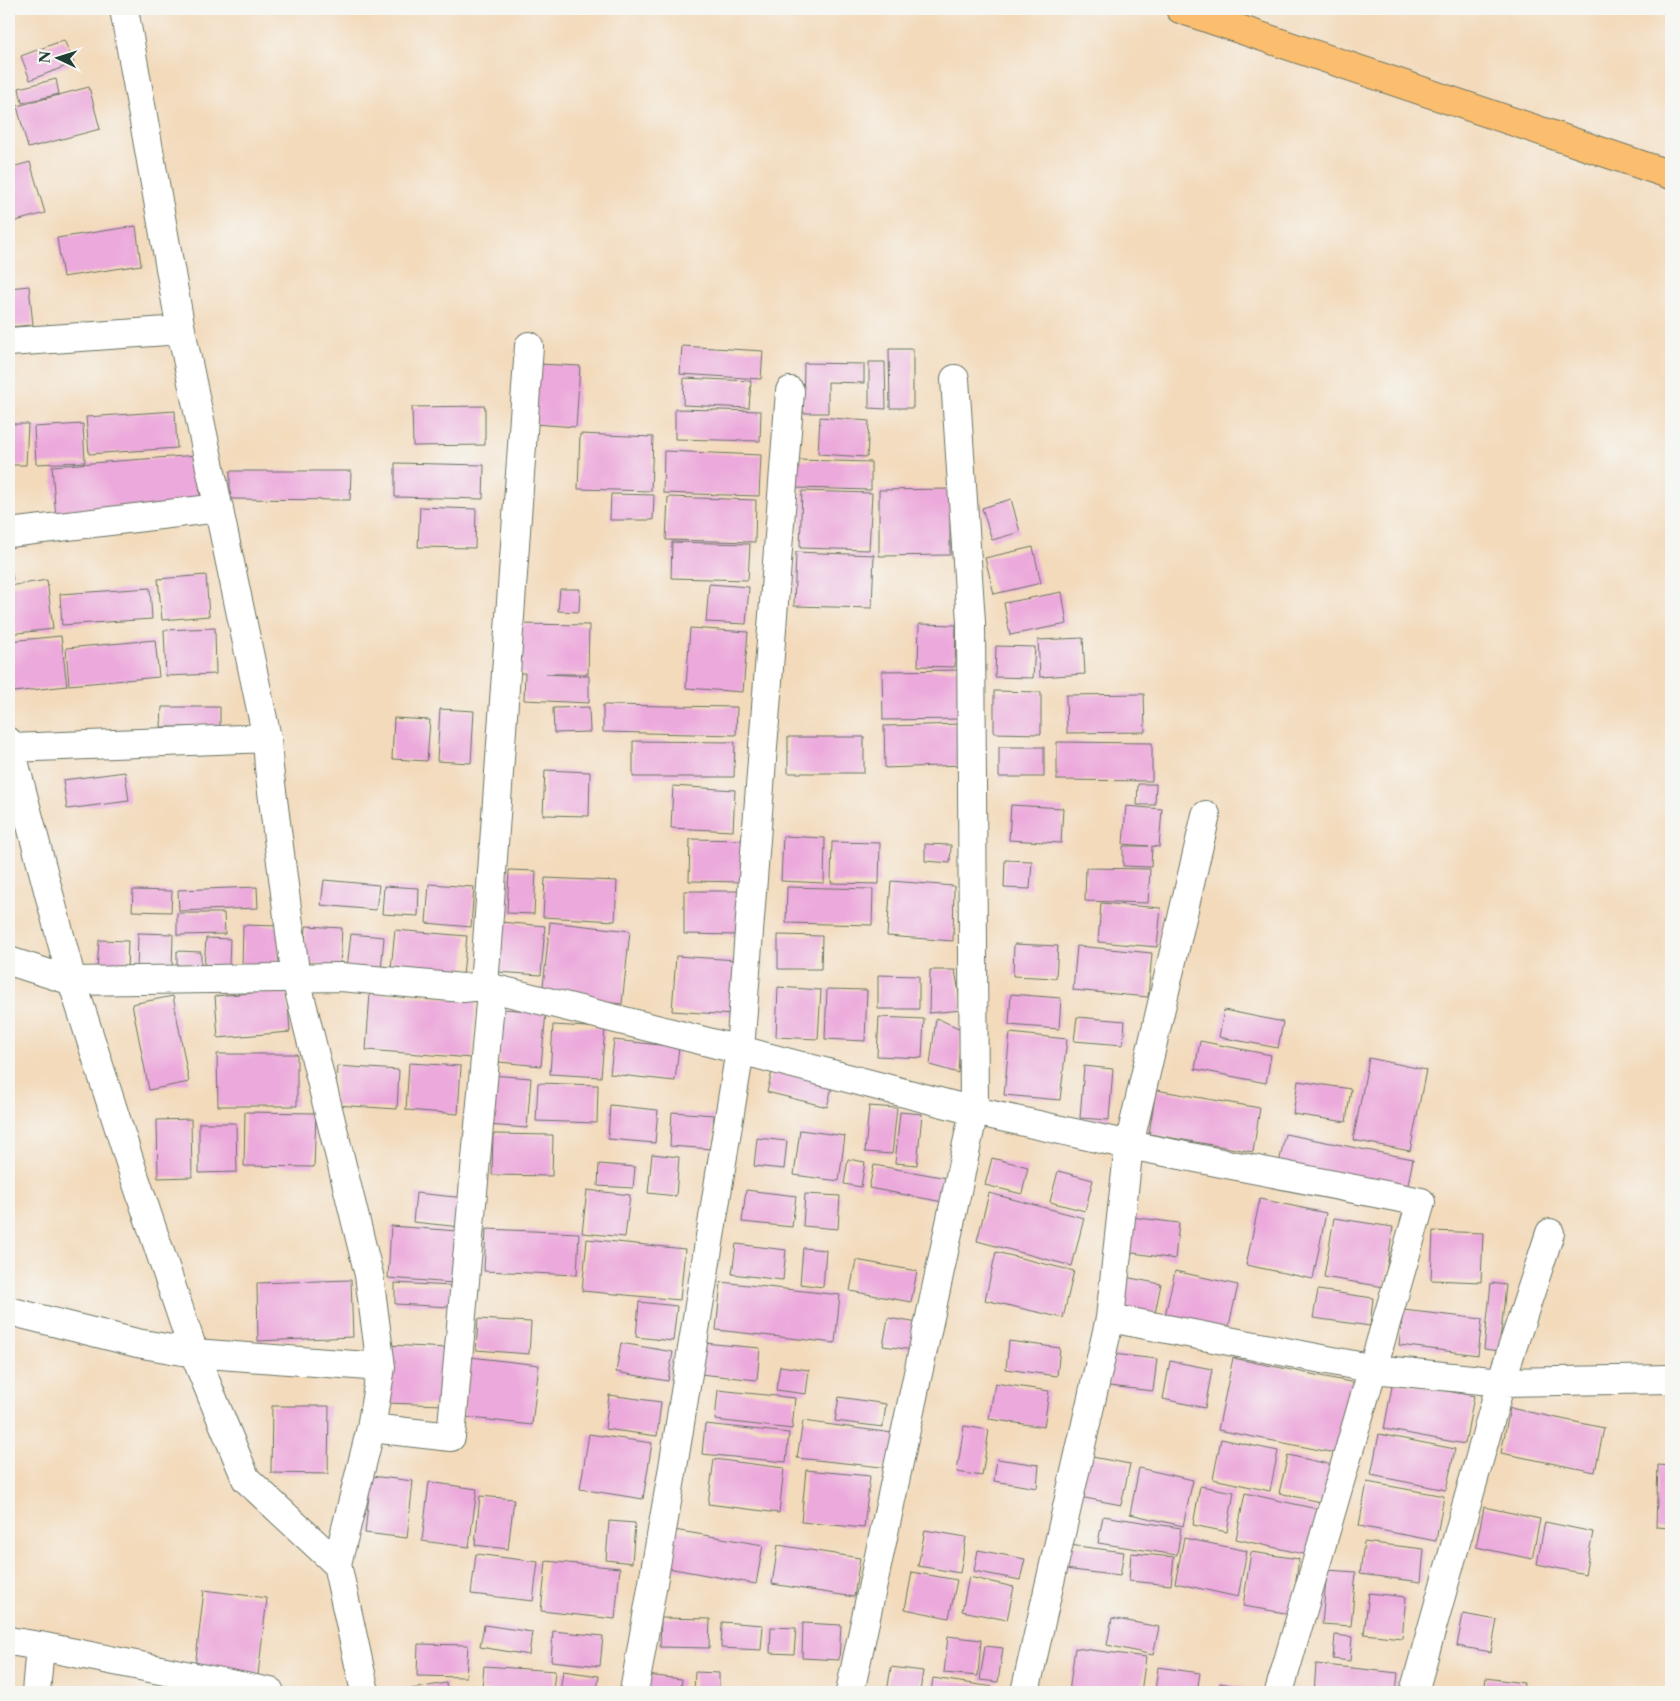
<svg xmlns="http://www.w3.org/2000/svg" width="1680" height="1701" font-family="'Libre Caslon Text',serif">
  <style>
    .building { fill: #eca9db }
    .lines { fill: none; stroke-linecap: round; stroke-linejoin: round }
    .minor-casing { stroke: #697463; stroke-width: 30 }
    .highway-casing { stroke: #697463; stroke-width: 30 }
    .minor { stroke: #fff; stroke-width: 28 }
    .highway { stroke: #fbbd6e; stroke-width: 28 }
  </style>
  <rect width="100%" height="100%" fill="#f6f6f2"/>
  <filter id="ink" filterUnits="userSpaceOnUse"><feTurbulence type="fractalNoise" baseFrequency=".02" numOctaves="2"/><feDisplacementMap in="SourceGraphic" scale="10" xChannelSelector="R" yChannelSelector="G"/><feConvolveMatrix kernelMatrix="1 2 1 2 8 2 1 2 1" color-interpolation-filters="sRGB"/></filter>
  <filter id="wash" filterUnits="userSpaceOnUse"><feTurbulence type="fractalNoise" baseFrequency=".0096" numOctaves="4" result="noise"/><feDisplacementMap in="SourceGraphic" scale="20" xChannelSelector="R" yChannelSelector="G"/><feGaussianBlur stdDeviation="1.12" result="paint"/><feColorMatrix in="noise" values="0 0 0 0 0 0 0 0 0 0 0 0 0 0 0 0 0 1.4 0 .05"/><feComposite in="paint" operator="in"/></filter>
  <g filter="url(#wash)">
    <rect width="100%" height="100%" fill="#f3dabb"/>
    <g id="blocks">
      <path class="building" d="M64,40L74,63L30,80L21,56Z
        M56,79L59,94L22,103L19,88Z
        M89,87L100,129L28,148L17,106Z
        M30,162L45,213L9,223V168Z
        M136,226L141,265L63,277L57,238Z
        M29,286L33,325L9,327V288Z
        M682,346L763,351L761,379L680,374Z
        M889,349H913V408H890Z
        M869,362H885L886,409L869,408Z
        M804,363L864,364V383L828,382V413H803Z
        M538,364L580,366L576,427L534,424Z
        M684,378L751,381L749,408L683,405Z
        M485,406V445L413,446L412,407Z
        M675,409L761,411L760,441L675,439Z
        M175,411L177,448L89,454L86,417Z
        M820,417L869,421L867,457L818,454Z
        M9,424H28L26,465H9Z
        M83,424L85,462L36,464L34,427Z
        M580,434L653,437L651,491L578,489Z
        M664,451L761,455L759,496L663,493Z
        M197,455L201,508L56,519L52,466Z
        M797,460L871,462V490L796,488Z
        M395,463L484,465L483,499L395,497Z
        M230,471H351L350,500L230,499Z
        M950,489V555L879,556V490Z
        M802,491L872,493L869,550L800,548Z
        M611,494L654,495L653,520H610Z
        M668,497L756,500L755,542L666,540Z
        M1011,499L1020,532L992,540L982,508Z
        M420,507L476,509L475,548L418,547Z
        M672,542L750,544L748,580L671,578Z
        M1033,547L1041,583L994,594L985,558Z
        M796,552L874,555L872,608L794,606Z
        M9,559L13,580H9Z
        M206,575L209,616L162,620L158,579Z
        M47,580L53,629L9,634V586Z
        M709,584L749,587L746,624L706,622Z
        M150,588L152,619L62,625L60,594Z
        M560,589H580L579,612L558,611Z
        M1062,592L1067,624L1010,635L1004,603Z
        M514,624L589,625L588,674H546L589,676V703L524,700L525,673H513Z
        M919,624L956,625L955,667L918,666Z
        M215,628L216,674L166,676L164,630Z
        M690,628L748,632L743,692L686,688Z
        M61,636L67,686L14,692L9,641Z
        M1083,638L1085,674L1040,677L1038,640Z
        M155,640L159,677L69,685L66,648Z
        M996,646L1035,647L1033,678L995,677Z
        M959,670L960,719L883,720L882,671Z
        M994,691L1041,692V734L994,733Z
        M1144,694L1145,732L1067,733L1066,695Z
        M603,705L737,707L736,735L603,732Z
        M162,707H220V727H161Z
        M589,707L590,732L554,733L553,708Z
        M440,709L474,711L471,763L437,761Z
        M394,718L430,720L427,761L392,759Z
        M963,724L964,765L885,768L884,726Z
        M788,737H864V773H788Z
        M633,741L735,742L734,777H633Z
        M1057,742L1152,743V781L1057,780Z
        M999,747H1044V777H999Z
        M545,770L590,772L589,816L543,815Z
        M125,772L129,801L67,809L63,780Z
        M1138,784H1156L1155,805H1137Z
        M673,786L735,790L733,831L671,828Z
        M1011,805L1063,808L1061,843L1009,840Z
        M1126,806L1162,809L1159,847L1152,846L1151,867L1123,866V846H1148L1123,844Z
        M783,836L825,838L824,883L781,881Z
        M690,839L747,840L746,882L689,881Z
        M832,842L880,843L879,884L831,883Z
        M925,844L951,845L950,863L925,861Z
        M1005,860L1032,861L1030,889L1004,888Z
        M1086,868L1150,869L1148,903L1085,901Z
        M509,870L536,871L534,914L507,913Z
        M545,878L617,881L615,921L543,917Z
        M324,880L379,885L376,910L321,905Z
        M891,881L954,886L953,941L887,936Z
        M429,884L474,887L471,927L426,923Z
        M384,886L419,888L418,916L382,914Z
        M257,887L258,908L179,911L178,890Z
        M787,887L873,889L872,925L786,923Z
        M133,890L172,891L171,912L132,911Z
        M684,891H741L740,935L684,934Z
        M1101,903L1161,908L1157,947L1098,942Z
        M177,913H224L225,934L177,935Z
        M500,922L545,926L541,975L497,972Z
        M550,922L630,931L622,1004L542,996Z
        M243,925L280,926L279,966H242Z
        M306,926L342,928L340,966L304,964Z
        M395,930L467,936L463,975L391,969Z
        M138,933L173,934L172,972L137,971Z
        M351,934L384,937L381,971L347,968Z
        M778,935L822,936L821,969H778Z
        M206,938L230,939L229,967H204Z
        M99,940L128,941L127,972L97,971Z
        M1014,944L1058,946L1056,978L1013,976Z
        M1077,946L1152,953L1148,997L1073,990Z
        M177,951L201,952V968L177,967Z
        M676,956L737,960L733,1015L672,1011Z
        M930,970H955L962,1010L929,1013Z
        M878,975L919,976V1009H878Z
        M778,987L821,990L818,1039L776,1037Z
        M827,989L867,990L865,1041L825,1039Z
        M287,990L290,1032L218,1038L215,996Z
        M370,993L476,1000L472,1058L366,1050Z
        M1011,994L1061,998L1059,1029L1009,1025Z
        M173,996L189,1082L149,1090L132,1004Z
        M503,1009L546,1012L541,1066L499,1062Z
        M1224,1010L1283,1022L1278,1048L1219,1037Z
        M879,1017L924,1019L922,1058L877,1056Z
        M1077,1017L1125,1021L1123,1045L1074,1041Z
        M936,1018L961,1029L958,1073L930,1065Z
        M553,1025L605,1028L601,1077L550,1074Z
        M1010,1033L1067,1039L1060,1100L1004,1095Z
        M614,1040L679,1047L675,1081L610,1074Z
        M1200,1041L1271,1055L1266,1083L1195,1069Z
        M217,1054H297V1106H218Z
        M1369,1058L1426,1070L1410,1151L1353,1140Z
        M775,1060L835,1075L827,1107L767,1092Z
        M409,1063L461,1066L458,1114L406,1110Z
        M337,1066L399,1070L397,1109L335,1105Z
        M1084,1066L1113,1069L1109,1120L1080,1118Z
        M490,1075L531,1078L527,1128L487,1125Z
        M1298,1081L1351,1089L1346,1122L1293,1114Z
        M538,1083L598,1085L597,1123L536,1121Z
        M1156,1090L1260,1108L1253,1152L1149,1134Z
        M610,1105L658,1110L655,1143L608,1139Z
        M869,1106L897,1108L892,1154L865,1152Z
        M245,1112L316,1113L314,1167L244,1166Z
        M672,1112L714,1115L712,1149L670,1146Z
        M900,1112L922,1114L917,1165L895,1163Z
        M191,1119L192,1177L158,1178L157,1120Z
        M199,1123H236L237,1172L199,1173Z
        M800,1130L845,1136L839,1181L794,1175Z
        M493,1134L553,1135L552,1176L492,1175Z
        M1285,1134L1413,1159L1406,1195L1278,1169Z
        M757,1138L787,1141L784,1169L754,1166Z
        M652,1154L679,1157L676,1196L648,1193Z
        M992,1158L1028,1167L1022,1194L985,1185Z
        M848,1159L865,1162L861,1187L844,1184Z
        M599,1164L635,1167L633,1188L598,1186Z
        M874,1165L947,1178L943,1202L869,1188Z
        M1058,1171L1093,1180L1085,1211L1050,1202Z
        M587,1190L630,1195L625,1237L582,1233Z
        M746,1190L796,1196L792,1227L742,1222Z
        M416,1193L465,1198L461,1227L413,1222Z
        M989,1193L1084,1218L1072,1266L977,1241Z
        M805,1194L840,1196L838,1229L803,1226Z
        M1260,1199L1326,1213L1313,1279L1246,1265Z
        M1131,1217L1179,1223L1175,1259L1126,1252Z
        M1334,1218L1393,1227L1384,1287L1324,1277Z
        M391,1226L457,1231L453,1283L388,1278Z
        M486,1229L579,1233L577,1275L484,1271Z
        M1433,1231L1483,1233L1481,1282L1431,1280Z
        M587,1239L685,1249L680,1300L582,1291Z
        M736,1244L786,1250L783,1280L732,1274Z
        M803,1248L826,1250L823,1287L800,1284Z
        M996,1252L1074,1271L1063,1318L985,1300Z
        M856,1260L917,1271L911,1302L850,1291Z
        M1175,1271L1238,1285L1228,1330L1165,1316Z
        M1125,1277L1161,1284L1154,1318L1118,1311Z
        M351,1280L353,1337L258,1341L257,1283Z
        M721,1282L840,1295L835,1343L716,1330Z
        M395,1283L451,1286L450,1307L395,1304Z
        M1491,1283L1506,1285L1499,1351L1484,1349Z
        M1318,1290L1373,1298L1370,1326L1313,1318Z
        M639,1302L677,1306L673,1341L636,1337Z
        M1403,1310L1482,1319L1478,1355L1399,1345Z
        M888,1318L918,1323L913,1350L883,1346Z
        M478,1319L531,1322L529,1354L476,1350Z
        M1009,1341L1060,1348L1057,1376L1006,1369Z
        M621,1343L673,1352L668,1381L616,1372Z
        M703,1343L760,1348L757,1380L700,1374Z
        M388,1345L448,1348L445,1405L385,1403Z
        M1113,1354L1157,1359L1153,1391L1109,1386Z
        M470,1357L539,1365L532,1425L463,1417Z
        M1233,1358L1355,1383L1340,1454L1218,1430Z
        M1170,1361L1212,1369L1205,1408L1163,1399Z
        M780,1366L809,1370L806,1394L776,1390Z
        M1393,1381L1474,1396L1465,1444L1384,1429Z
        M995,1383L1049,1391L1044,1427L989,1419Z
        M718,1390L795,1398L792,1429L715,1420Z
        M609,1395L661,1402L657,1436L605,1429Z
        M839,1397L886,1404L883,1427L835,1421Z
        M272,1406H329L328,1474L271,1473Z
        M1510,1408L1604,1428L1595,1472L1501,1453Z
        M803,1421L900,1434L891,1468L797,1458Z
        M705,1424L789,1433L786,1462L702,1454Z
        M964,1426L989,1430L982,1476L957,1472Z
        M589,1434L652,1443L643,1499L580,1489Z
        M1379,1434L1455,1449L1446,1490L1371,1475Z
        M1221,1439L1278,1451L1270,1491L1213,1479Z
        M1288,1455L1337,1466L1329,1504L1279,1493Z
        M1087,1456L1130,1464L1121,1505L1080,1497Z
        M714,1459L784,1468L779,1513L708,1504Z
        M997,1459L1039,1465L1037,1488L994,1481Z
        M1658,1465L1671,1466V1528L1656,1527Z
        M1139,1468L1193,1480L1183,1526L1130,1514Z
        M806,1470L870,1476L864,1528L801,1522Z
        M371,1476L413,1481L407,1538L365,1533Z
        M429,1482L477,1489L469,1547L422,1541Z
        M1367,1482L1444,1496L1436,1541L1359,1526Z
        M1200,1486L1234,1492L1227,1532L1193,1525Z
        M1245,1493L1317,1509L1308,1555L1236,1539Z
        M480,1496L514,1499L508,1549L475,1545Z
        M1484,1507L1540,1519L1532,1559L1476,1547Z
        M1103,1516L1181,1528L1177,1555L1098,1543Z
        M609,1521L635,1523L632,1563L606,1560Z
        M1545,1522L1593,1532L1585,1574L1537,1564Z
        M674,1530L763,1545L756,1584L668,1568Z
        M925,1530L966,1537L960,1573L918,1566Z
        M1184,1538L1247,1551L1238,1597L1175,1583Z
        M1364,1542L1424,1549L1421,1582L1360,1574Z
        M778,1545L860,1558L854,1597L772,1584Z
        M1069,1545L1124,1552L1120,1576L1065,1569Z
        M978,1550L1025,1559L1020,1580L974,1571Z
        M1251,1552L1299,1559L1291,1614L1243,1606Z
        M1131,1553L1174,1557L1171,1585L1129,1581Z
        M476,1554L538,1562L533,1601L471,1594Z
        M546,1561L620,1568L615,1619L541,1611Z
        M1327,1570L1356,1572L1351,1626L1322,1624Z
        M912,1572L957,1580L949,1618L905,1609Z
        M969,1577L1014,1587L1007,1620L962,1611Z
        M204,1590L267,1598L258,1675L195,1667Z
        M1369,1593L1406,1597L1402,1638L1364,1634Z
        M1463,1614L1497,1620L1491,1652L1457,1646Z
        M661,1618L710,1619L709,1648L660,1647Z
        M1112,1618L1159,1627L1153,1655L1107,1645Z
        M722,1622L763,1625L761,1650L721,1648Z
        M803,1623L841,1625L839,1660L802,1658Z
        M484,1625L532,1632L529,1655L480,1647Z
        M771,1627L796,1628L794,1654L770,1653Z
        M553,1631L603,1636L600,1666L551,1661Z
        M1335,1635L1352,1637L1350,1661L1333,1659Z
        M948,1636L981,1640L978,1676L944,1673Z
        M418,1644L468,1645L466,1677L417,1676Z
        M985,1646L1003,1648L998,1682L980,1680Z
        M1075,1648L1146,1657L1141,1692H1069Z
        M1316,1664L1398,1673L1396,1692H1314Z
        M484,1666L555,1671L553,1692H512L482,1690Z
        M891,1667L923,1671L920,1692H887Z
        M1158,1667L1200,1673L1197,1692H1155Z
        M563,1671L599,1676L597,1692H560Z
        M695,1672L719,1673V1692H694Z
        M646,1675L682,1679L681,1692H645Z
        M933,1678L994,1687L993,1692H931Z
        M1486,1678L1524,1683L1523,1692H1484Z
        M446,1683L447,1692H412L411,1689Z
        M1220,1683L1262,1691V1692H1219Z"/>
    </g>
  </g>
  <g filter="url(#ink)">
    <use href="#blocks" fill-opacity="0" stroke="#697463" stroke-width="1"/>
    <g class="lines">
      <defs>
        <path id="minor" d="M124,9L181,330L267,738L269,768L296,979L369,1275L381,1367L371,1428L337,1564
          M9,342L181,330
          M790,391L740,1050L974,1111L1129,1145L1421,1202L1279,1692
          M9,533L219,508
          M9,742L72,981L133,1172L194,1353L246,1479L337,1564L365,1692
          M11,748L267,738
          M9,961L72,981L341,977L463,988L484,986L740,1050L673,1467L634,1692
          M9,1311L137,1343L194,1353L381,1367
          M1110,1318L1374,1369L1501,1382L1671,1379
          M371,1428L451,1437L491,992L484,986L529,346
          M9,1641L40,1646L270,1692
          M36,1692L40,1646
          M850,1692L974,1111L971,622L955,379
          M1025,1692L1110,1318L1129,1145L1206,815
          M1414,1692L1501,1382L1550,1233"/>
        <path id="highway" d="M1180,9L1671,175"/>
      </defs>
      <use href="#minor" class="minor-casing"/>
      <use href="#highway" class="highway-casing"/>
      <use href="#minor" class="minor"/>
      <use href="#highway" class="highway"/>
    </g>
  </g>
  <rect width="1680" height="1701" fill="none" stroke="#f6f6f2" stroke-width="30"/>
  <g transform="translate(58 58) rotate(274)" stroke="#f6f6f2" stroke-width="4" paint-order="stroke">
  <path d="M0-4L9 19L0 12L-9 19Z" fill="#1f3d34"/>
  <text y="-8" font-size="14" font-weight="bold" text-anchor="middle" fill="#1f3d34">N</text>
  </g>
</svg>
